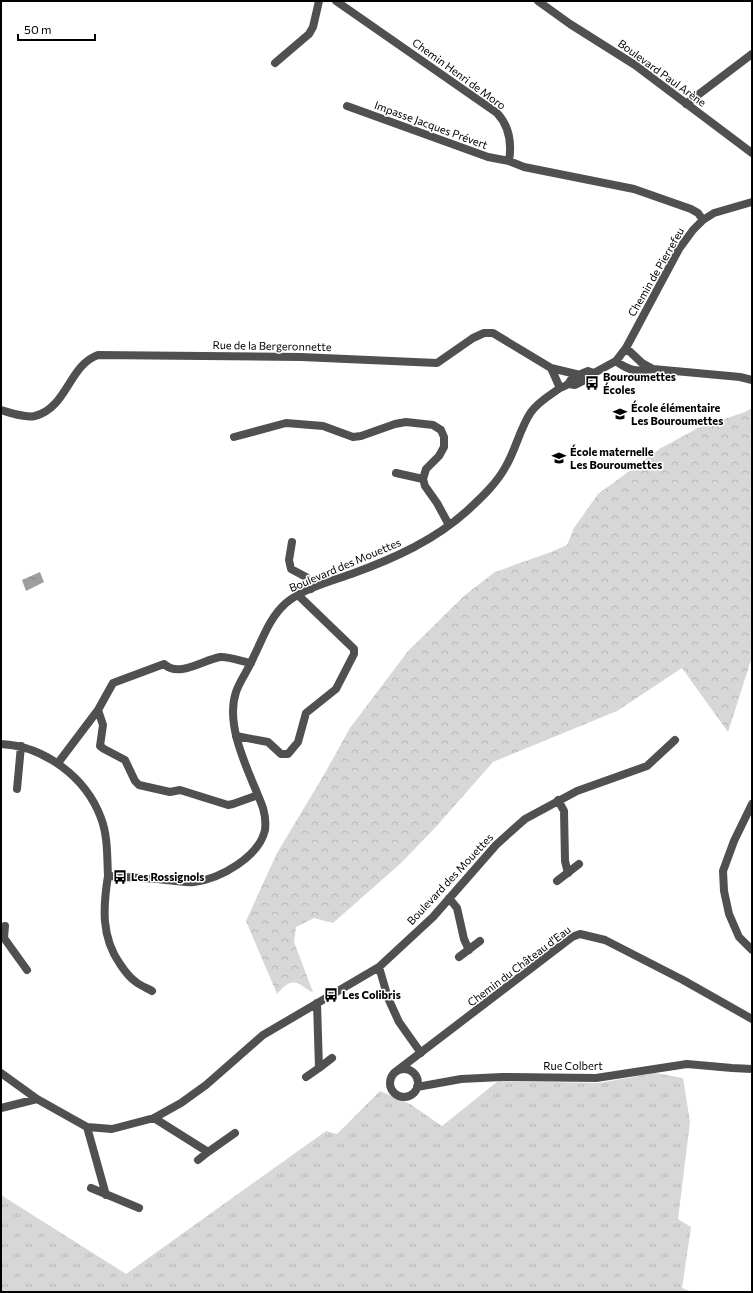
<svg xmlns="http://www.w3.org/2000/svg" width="753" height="1293" font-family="Commissioner,sans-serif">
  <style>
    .grass { fill: url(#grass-tufts) }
    .forest { fill: url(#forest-crowns) }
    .water { fill: url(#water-ripples) }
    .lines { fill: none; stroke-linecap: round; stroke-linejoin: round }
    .street { stroke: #505050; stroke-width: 8 }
    .labels { text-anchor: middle; stroke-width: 3; stroke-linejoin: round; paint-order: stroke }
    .street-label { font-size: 11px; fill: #000; stroke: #fff }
    .poi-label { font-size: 11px; font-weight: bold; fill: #000; stroke: #fff; text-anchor: start }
  </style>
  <defs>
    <pattern id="grass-tufts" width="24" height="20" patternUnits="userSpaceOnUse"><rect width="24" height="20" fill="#d7d7d7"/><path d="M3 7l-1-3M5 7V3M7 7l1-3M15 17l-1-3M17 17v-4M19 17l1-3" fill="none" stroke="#b7b7b7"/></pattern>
    <pattern id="forest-crowns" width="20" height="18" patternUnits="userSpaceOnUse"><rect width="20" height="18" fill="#d7d7d7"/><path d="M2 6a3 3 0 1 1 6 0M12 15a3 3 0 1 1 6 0" fill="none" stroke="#b7b7b7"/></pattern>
    <pattern id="water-ripples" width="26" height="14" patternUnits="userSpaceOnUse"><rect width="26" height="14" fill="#9e9e9e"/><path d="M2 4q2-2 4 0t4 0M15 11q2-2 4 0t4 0" fill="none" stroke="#868686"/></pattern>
  </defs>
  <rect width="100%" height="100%" fill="#fff"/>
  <path class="grass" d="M655,1073L683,1078L690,1122L678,1219L691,1227L682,1288L692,1292H1V1195L126,1274L326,1131L337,1134L380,1091L410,1104L442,1126L498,1081L599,1083Z"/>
  <path class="forest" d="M752,408V657L728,732L682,668L617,711L493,762L434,829L400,864L333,923L314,918L296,927L294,942L313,992C306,990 304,986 299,984C290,979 283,987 277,994L246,921L277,853L325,773L350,728L408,651L465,595L495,572L551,552L567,545L574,528L598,494L661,448L698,428L745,412Z"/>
  <path class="water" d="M40,572L44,582L26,591L22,580Z"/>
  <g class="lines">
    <path class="street" d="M336,1L497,113C510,127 512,143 509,161
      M538,1L570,24L635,65L752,153
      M275,63L309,34L313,27L319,1
      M686,104L752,54
      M347,106L488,157L509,161L524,167L634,189L691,209L698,213L703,220
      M616,361C629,371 637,372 653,369L642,363L626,348
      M551,368L560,388
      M653,369L740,377L752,380
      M568,384L575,385L591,377L594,373L616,361L626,348L679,249L693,230L703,220L714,213L752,202
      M1,410C11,413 24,418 35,416C67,408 69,365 98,355L301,357L437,363L473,338L484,333H493L551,368L580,375
      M234,437L286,423L323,426L353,437L361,436L395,424L406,422L433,425L441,430L444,437V447L439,456L426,469L423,479L425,486L437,503L449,525
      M396,473L423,479
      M292,542L289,560L291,569L306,577L311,589
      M98,710L103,725L100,746L104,749L125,760L135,781L139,785L170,792L180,790L228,805L233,804L258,795
      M236,736L268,742L281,754H288L298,742L306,713L336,689L354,654V649L298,595
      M1,744C44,746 86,777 101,818C108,836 107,857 108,876C124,877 140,878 157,879C169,880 182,883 194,882C220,879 259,857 265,830C266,822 265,815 263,808C251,775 224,728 236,692C240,680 249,669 254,656C263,638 270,617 286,603C304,588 332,581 354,573C395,558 435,540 468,510C482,497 497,483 506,466C516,449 520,428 531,412C538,402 550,395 560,388C562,387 566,386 568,384C571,381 568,382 572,379C576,375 583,373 588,371L594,373
      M58,763L98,710L113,683L164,664C179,678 203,660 220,657C228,656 243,662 251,663
      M17,789L21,746
      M558,800L564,811L565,861L568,873
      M752,804L734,841L723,871L724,891L729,914L739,937L752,950
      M108,876C103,907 101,937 120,964C124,970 130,978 136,982C141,986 147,988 152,991
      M557,881L579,864
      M449,898L457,908L464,939L469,950
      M1,938H4L27,970
      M4,938L5,926
      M459,957L480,941
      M379,967L388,998L399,1022L421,1053
      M319,1068L332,1058
      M390 1083a14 14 0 1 1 28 0a14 14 0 1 1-28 0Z
      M1,1073L37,1099L87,1127L112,1129L154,1118L181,1103L206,1085L263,1035L379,967L433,917L496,845L525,819L577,791L647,766L675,740
      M394,1073L572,937L580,934L605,940L683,980L752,1019
      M306,1077L319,1068L317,1003
      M417,1087L461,1079L502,1077L596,1078L687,1064L732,1068L752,1069
      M1,1108L37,1099
      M154,1118L208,1152L235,1133
      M87,1127L106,1195
      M198,1160L208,1152
      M91,1188L139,1208"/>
  </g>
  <defs>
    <symbol id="bus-bare" viewBox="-9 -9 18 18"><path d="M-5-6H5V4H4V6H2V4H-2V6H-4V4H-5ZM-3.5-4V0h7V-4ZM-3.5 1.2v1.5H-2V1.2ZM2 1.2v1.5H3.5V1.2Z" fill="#000" stroke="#fff" stroke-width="2.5" paint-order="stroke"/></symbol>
    <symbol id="school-bare" viewBox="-9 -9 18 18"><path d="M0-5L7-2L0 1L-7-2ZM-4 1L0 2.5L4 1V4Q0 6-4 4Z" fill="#000" stroke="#fff" stroke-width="2.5" paint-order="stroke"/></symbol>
  </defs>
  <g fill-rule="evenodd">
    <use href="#bus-bare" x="582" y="373" width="20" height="20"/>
    <use href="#school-bare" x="610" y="404" width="20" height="20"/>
    <use href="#school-bare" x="549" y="448" width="20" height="20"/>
    <use href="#bus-bare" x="110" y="867" width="20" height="20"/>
    <use href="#bus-bare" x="321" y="985" width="20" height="20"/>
  </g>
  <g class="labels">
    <g class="street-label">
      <text transform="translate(662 73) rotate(36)" y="4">Boulevard Paul Arène</text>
      <text transform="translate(459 74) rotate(36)" y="4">Chemin Henri de Moro</text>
      <text transform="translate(431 125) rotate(20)" y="4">Impasse Jacques Prévert</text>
      <text transform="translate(656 272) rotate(-60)" y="4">Chemin de Pierrefeu</text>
      <text transform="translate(272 346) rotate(1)" y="4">Rue de la Bergeronnette</text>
      <text transform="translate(345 565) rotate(-23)" y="4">Boulevard des Mouettes</text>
      <text transform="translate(450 879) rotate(-47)" y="4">Boulevard des Mouettes</text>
      <text transform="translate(519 966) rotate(-37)" y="4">Chemin du Château d'Eau</text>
      <text x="573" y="1070">Rue Colbert</text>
    </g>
    <g class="poi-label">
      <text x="603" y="381">Bouroumettes<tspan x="603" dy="13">Écoles</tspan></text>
      <text x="631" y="412">École élémentaire<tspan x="631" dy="13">Les Bouroumettes</tspan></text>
      <text x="570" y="456">École maternelle<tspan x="570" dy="13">Les Bouroumettes</tspan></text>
      <text x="131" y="881">Les Rossignols</text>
      <text x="342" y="999">Les Colibris</text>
    </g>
  </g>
  <rect width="753" height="1293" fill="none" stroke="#000000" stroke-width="4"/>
  <path d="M18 34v6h77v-6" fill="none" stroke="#000000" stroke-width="2"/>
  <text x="24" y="34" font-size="12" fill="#000000" stroke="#ffffff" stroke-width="3" paint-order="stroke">50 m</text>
</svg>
